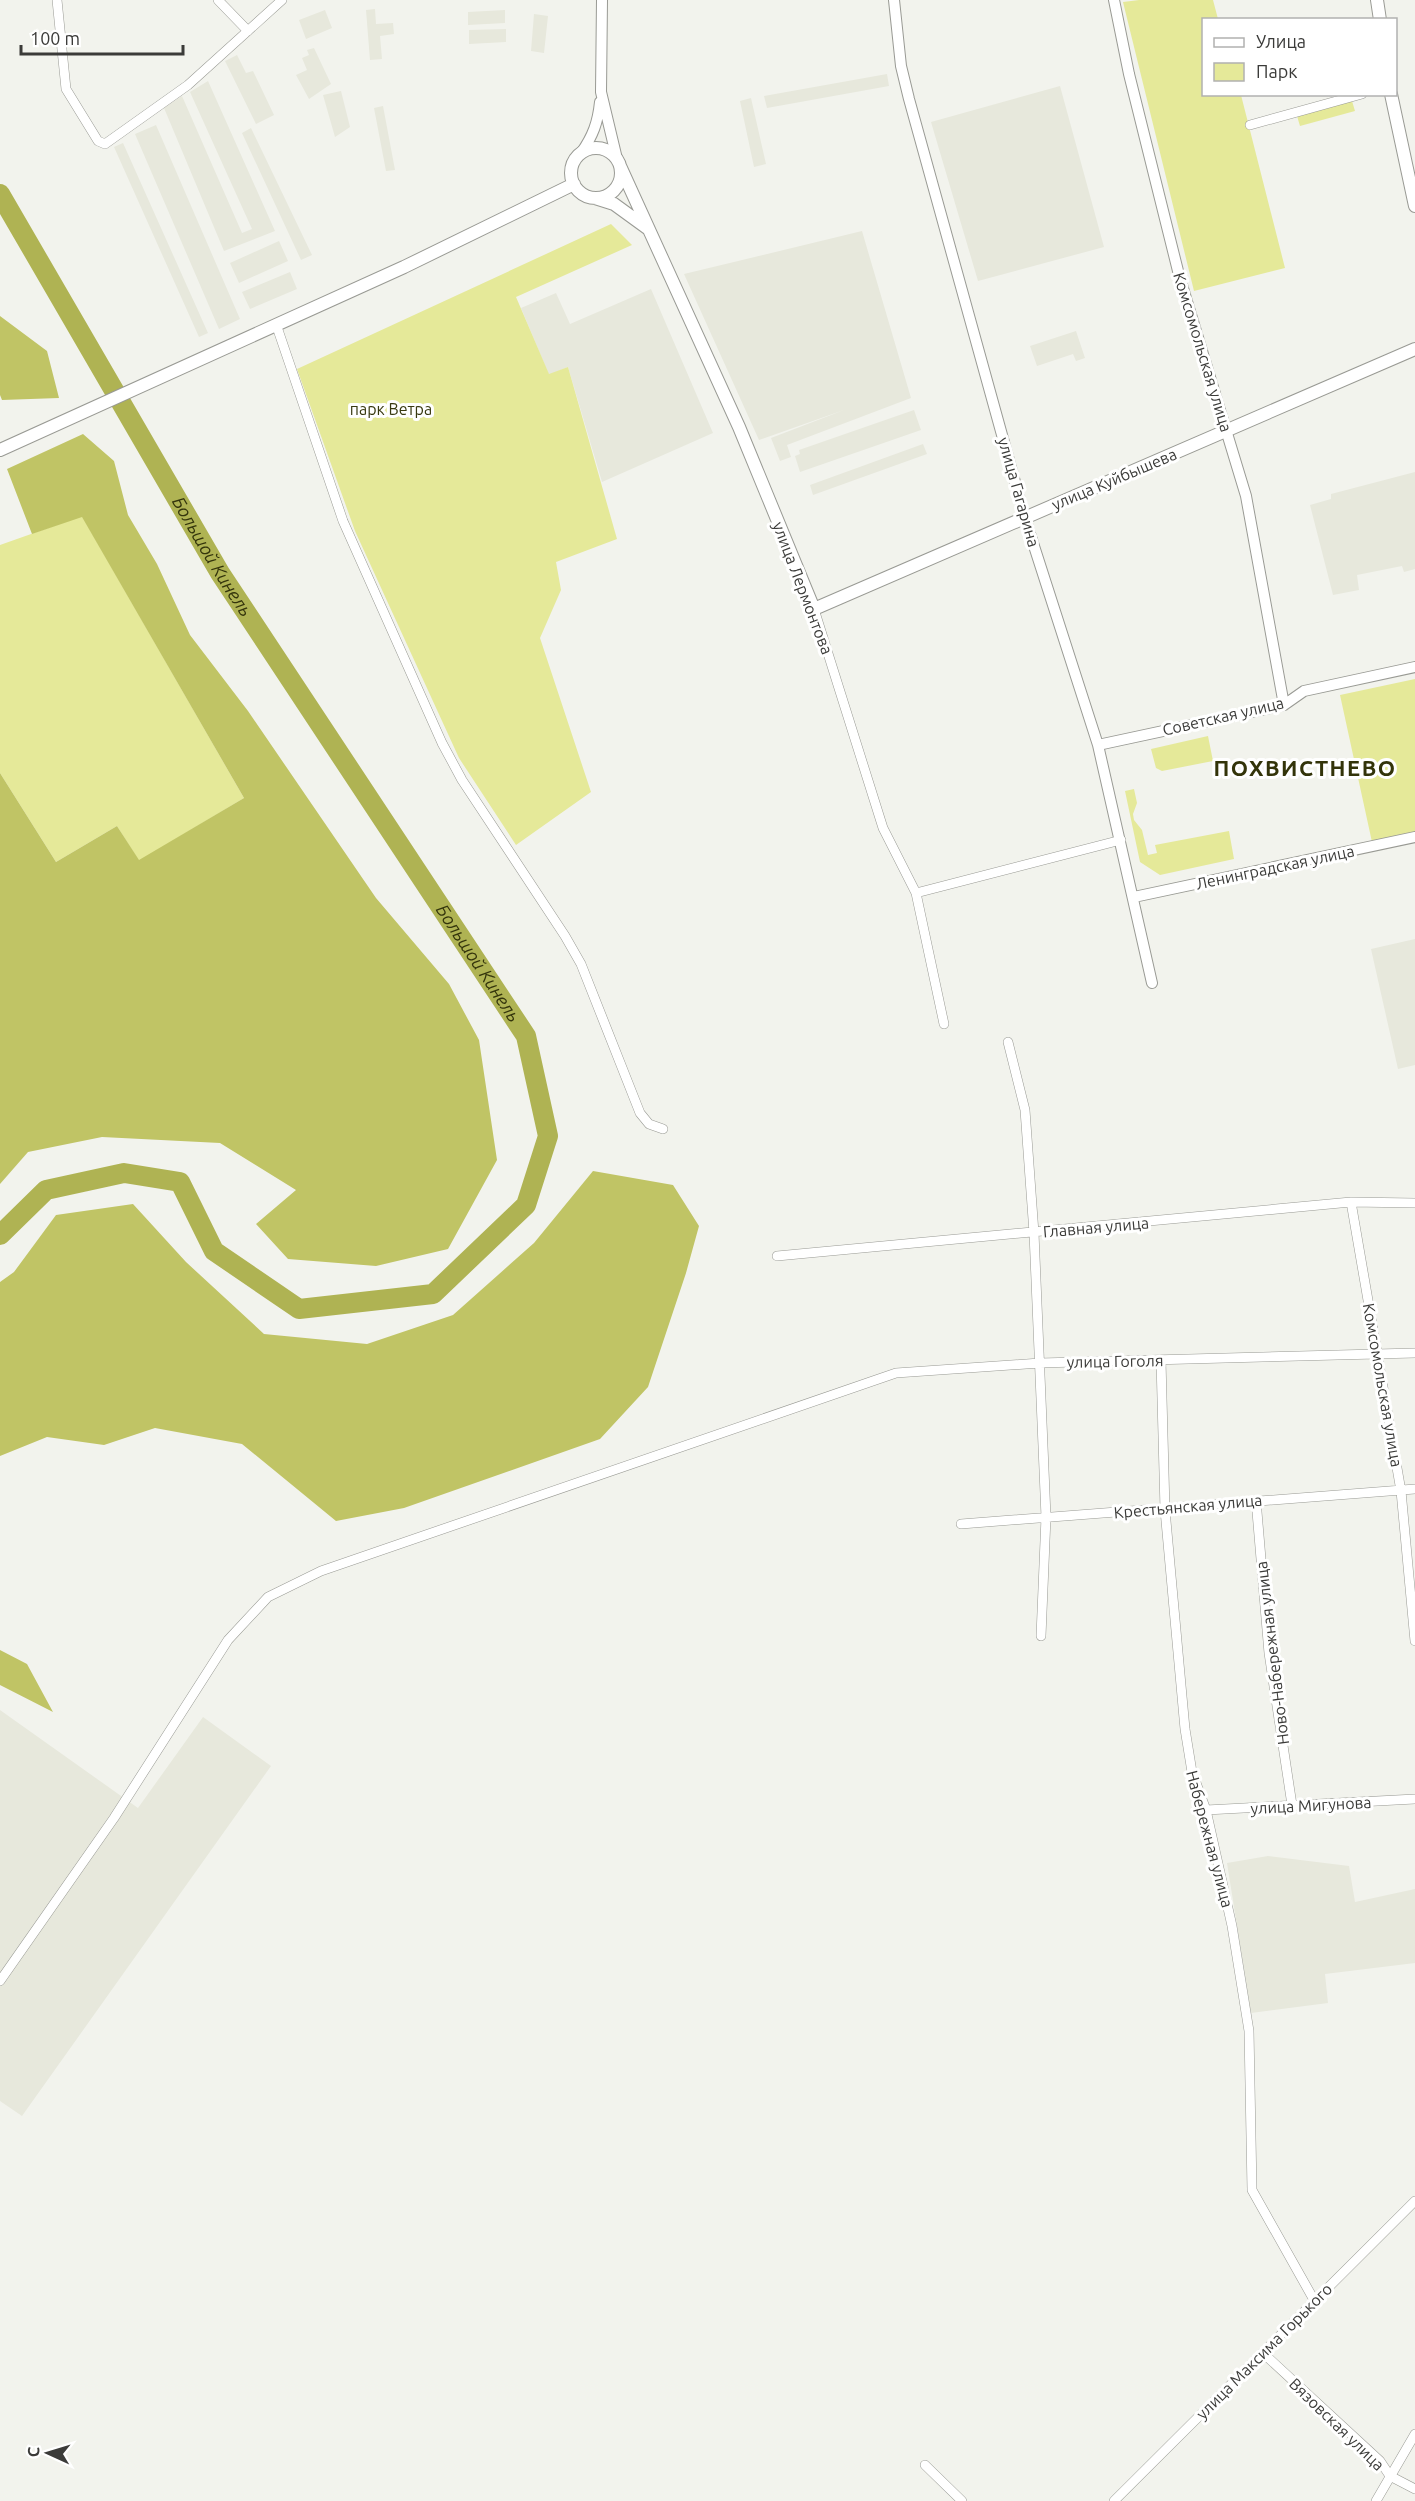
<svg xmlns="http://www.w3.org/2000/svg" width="1415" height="2501" font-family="Ubuntu,sans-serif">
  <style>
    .built { fill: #e7e8dc }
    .green { fill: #e5e999 }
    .forest { fill: #c0c465 }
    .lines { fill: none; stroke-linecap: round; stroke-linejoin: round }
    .river { stroke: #afb353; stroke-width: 20 }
    .minor-casing { stroke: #999a94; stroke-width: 10 }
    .tertiary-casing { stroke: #999a94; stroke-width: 12 }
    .secondary-casing { stroke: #999a94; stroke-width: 14 }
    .minor { stroke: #fff; stroke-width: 9 }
    .tertiary { stroke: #fff; stroke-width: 10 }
    .secondary { stroke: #fff; stroke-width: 12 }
    .labels { text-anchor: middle; stroke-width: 6; stroke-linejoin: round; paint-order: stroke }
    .street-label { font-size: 16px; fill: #3b3b39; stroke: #fff }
    .park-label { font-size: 16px; fill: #383910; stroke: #fff }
    .water-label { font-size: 18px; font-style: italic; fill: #34350c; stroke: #fff }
    .district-label { font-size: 22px; font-weight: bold; letter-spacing: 1.5px; fill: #33340a; stroke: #fff }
  </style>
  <rect width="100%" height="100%" fill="#f2f3ed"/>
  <path class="built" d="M375,9L376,24L393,23L394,34L380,36L382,59L370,60L366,10Z
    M325,10L332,28L306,39L299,20Z
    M505,10V23L468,25V12Z
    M534,14L548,16L544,53L531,51Z
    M506,29V42L469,44V30Z
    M314,48L331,84L309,99L296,75L307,70L302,58L309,55L307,50Z
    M237,55L246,73L253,71L274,115L256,124L225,61Z
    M887,74L889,86L767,108L764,96Z
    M208,81L275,231L224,251L164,108L182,96L242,233L252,229L190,92Z
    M1060,86L1104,247L978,281L931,122Z
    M341,91L350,127L335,137L323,95Z
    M751,98L766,164L754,167L740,101Z
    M383,106L395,170L386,171L374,108Z
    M156,125L240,319L219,329L135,134Z
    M251,128L312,255L301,260L242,133Z
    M123,143L208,333L199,337L114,147Z
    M862,231L911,398L787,445L791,457L780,461L771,438L844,410L759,440L684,274Z
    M279,241L288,261L239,283L230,263Z
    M290,272L297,289L250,309L242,292Z
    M651,289L713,433L602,482L568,367L549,375L521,308L556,293L570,324Z
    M1076,331L1085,358L1076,361L1073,354L1037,366L1030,346Z
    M914,410L921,430L800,472L795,456L800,454L799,450Z
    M923,444L927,454L813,495L810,485Z
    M1415,472V569L1404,572L1402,566L1357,575L1359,590L1333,595L1310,505L1331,499V494Z
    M1415,939V1065L1398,1069L1371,949Z
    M0,1710L138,1808L203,1717L271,1766L22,2116L0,2101Z
    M1268,1856L1349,1866L1355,1902L1415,1889V1963L1325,1974L1328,2003L1251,2013L1227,1863Z"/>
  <path class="green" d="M1139,0H1213L1218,19L1204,20V94L1241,95L1285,268L1194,291L1123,2Z
    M1352,101L1355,111L1300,126L1297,116Z
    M611,224L632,245L516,297L549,374L568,367L617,539L556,562L561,590L540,638L591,792L516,845L459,758L355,531L297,369Z
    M82,516L244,798L139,861L117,826L56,862L0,773V545Z
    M1415,679V832L1372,842L1340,695Z
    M1208,736L1213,761L1162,771L1156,768L1151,749Z
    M1134,789L1137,803L1133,814L1134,820L1142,830L1148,855L1157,853L1155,845L1229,831L1234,859L1160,875L1140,862L1125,791Z"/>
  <path class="forest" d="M0,316L47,351L59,398L2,400L0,395Z
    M83,434L114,461L128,515L157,564L190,635L248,711L376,898L449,984L479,1040L497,1160L448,1249L376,1266L288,1259L256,1224L296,1190L220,1143L102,1137L28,1152L0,1184V773L56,862L117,826L139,860L244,798L82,517L32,534L7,469Z
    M593,1171L673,1185L699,1226L686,1273L648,1387L600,1439L404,1508L336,1521L242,1444L155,1428L104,1445L47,1437L0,1456V1282L14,1272L56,1215L133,1204L186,1262L264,1334L367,1344L453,1315L534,1243Z
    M0,1650L27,1664L53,1712L0,1685Z"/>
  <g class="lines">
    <path class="river" id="s1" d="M0,194L220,573L526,1036L548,1136L526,1205L433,1294L299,1309L214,1251L180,1182L124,1173L46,1190L0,1235"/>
    <defs>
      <path id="minor" d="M57,0L66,89L98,141L105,144L188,85L282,0
        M218,0L248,31
        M1250,125L1362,94
        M276,324L343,521L442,743L462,780L565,936L581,964L640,1113L649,1124L663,1129
        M814,609L883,828L916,893L944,1024
        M916,893L1121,840
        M1008,1042L1025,1110L1034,1233L1046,1517L1041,1636
        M1351,1202L1401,1491L1415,1641
        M777,1256L1351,1202L1415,1203
        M1161,1361L1165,1510L1185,1729L1192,1772L1206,1810L1232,1926L1249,2031L1252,2190L1314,2300
        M1256,1500L1269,1653L1292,1805
        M961,1524L1415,1489
        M1206,1810L1415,1799
        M0,1981L114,1818L228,1640L268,1597L321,1571L896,1373L1040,1363L1415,1353
        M1263,2353L1380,2461L1390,2476L1415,2489
        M925,2465L962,2501
        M1114,2501L1415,2201
        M1376,2501L1415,2434"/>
      <path id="tertiary" d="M602,0L601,92L617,159
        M894,0L901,66L909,99L1025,518L1098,745L1152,983
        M1114,0L1129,74L1179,275L1246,496L1284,705
        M581,153C593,136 598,122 600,102
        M1098,745L1284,705L1304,691L1415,667
        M1134,897L1415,837"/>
      <path id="secondary" d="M1377,0L1380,20
        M1391,94L1415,206
        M571 173a25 25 0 1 1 50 0a25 25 0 1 1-50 0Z
        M620,166L739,427L814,609L1415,349
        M595,198L614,204L647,228
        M0,450L404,267L574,184"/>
    </defs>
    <use href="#minor" class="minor-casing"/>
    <use href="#tertiary" class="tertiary-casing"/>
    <use href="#secondary" class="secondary-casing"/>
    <use href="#minor" class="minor"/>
    <use href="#tertiary" class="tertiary"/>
    <use href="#secondary" class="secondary"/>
  </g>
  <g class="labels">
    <g class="street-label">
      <text transform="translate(1203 352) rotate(73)" y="6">Комсомольская улица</text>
      <text transform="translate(1114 479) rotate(-23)" y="6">улица Куйбышева</text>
      <text transform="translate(1019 492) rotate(74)" y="6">улица Гагарина</text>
      <text transform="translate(803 588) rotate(69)" y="6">улица Лермонтова</text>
      <text transform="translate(1223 716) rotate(-13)" y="6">Советская улица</text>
      <text transform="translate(1275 867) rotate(-12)" y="6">Ленинградская улица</text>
      <text transform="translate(1096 1227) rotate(-5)" y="6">Главная улица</text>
      <text transform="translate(1115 1361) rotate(-1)" y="6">улица Гоголя</text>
      <text transform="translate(1383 1385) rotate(80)" y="6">Комсомольская улица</text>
      <text transform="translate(1188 1506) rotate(-5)" y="6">Крестьянская улица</text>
      <text transform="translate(1272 1653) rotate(-97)" y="6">Ново-Набережная улица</text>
      <text transform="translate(1311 1805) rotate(-3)" y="6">улица Мигунова</text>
      <text transform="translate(1210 1839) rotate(75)" y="6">Набережная улица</text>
      <text transform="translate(1264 2351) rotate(-45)" y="6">улица Максима Горького</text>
      <text transform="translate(1337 2424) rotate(44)" y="6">Вязовская улица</text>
    </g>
    <g class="park-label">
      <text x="391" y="415">парк Ветра</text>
    </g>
    <g class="water-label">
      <text dy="6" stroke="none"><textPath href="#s1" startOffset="420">Большой Кинель</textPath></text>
      <text dy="6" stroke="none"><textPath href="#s1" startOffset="906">Большой Кинель</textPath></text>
    </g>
    <g class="district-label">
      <text x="1305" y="776">ПОХВИСТНЕВО</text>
    </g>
  </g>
  <rect x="1202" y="18" width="195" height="78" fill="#ffffff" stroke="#b1b1b0" stroke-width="1.5"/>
  <rect x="1214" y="38" width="30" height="9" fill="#ffffff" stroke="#b1b1b0" stroke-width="1.5"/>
  <text x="1256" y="48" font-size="18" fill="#3b3b39">Улица</text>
  <rect x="1214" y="63" width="30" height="18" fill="#e5e999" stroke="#b1b1b0" stroke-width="1.5"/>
  <text x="1256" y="78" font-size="18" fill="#3b3b39">Парк</text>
  <g transform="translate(48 2453) rotate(274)" stroke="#ffffff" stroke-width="4.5" paint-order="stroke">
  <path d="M0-4.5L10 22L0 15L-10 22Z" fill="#3b3b39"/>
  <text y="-9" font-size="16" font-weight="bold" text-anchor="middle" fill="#3b3b39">С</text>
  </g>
  <path d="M21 45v9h162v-9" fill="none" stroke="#3b3b39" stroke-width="3"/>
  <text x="30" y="45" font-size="18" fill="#3b3b39" stroke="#ffffff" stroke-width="4.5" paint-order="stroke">100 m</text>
</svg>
